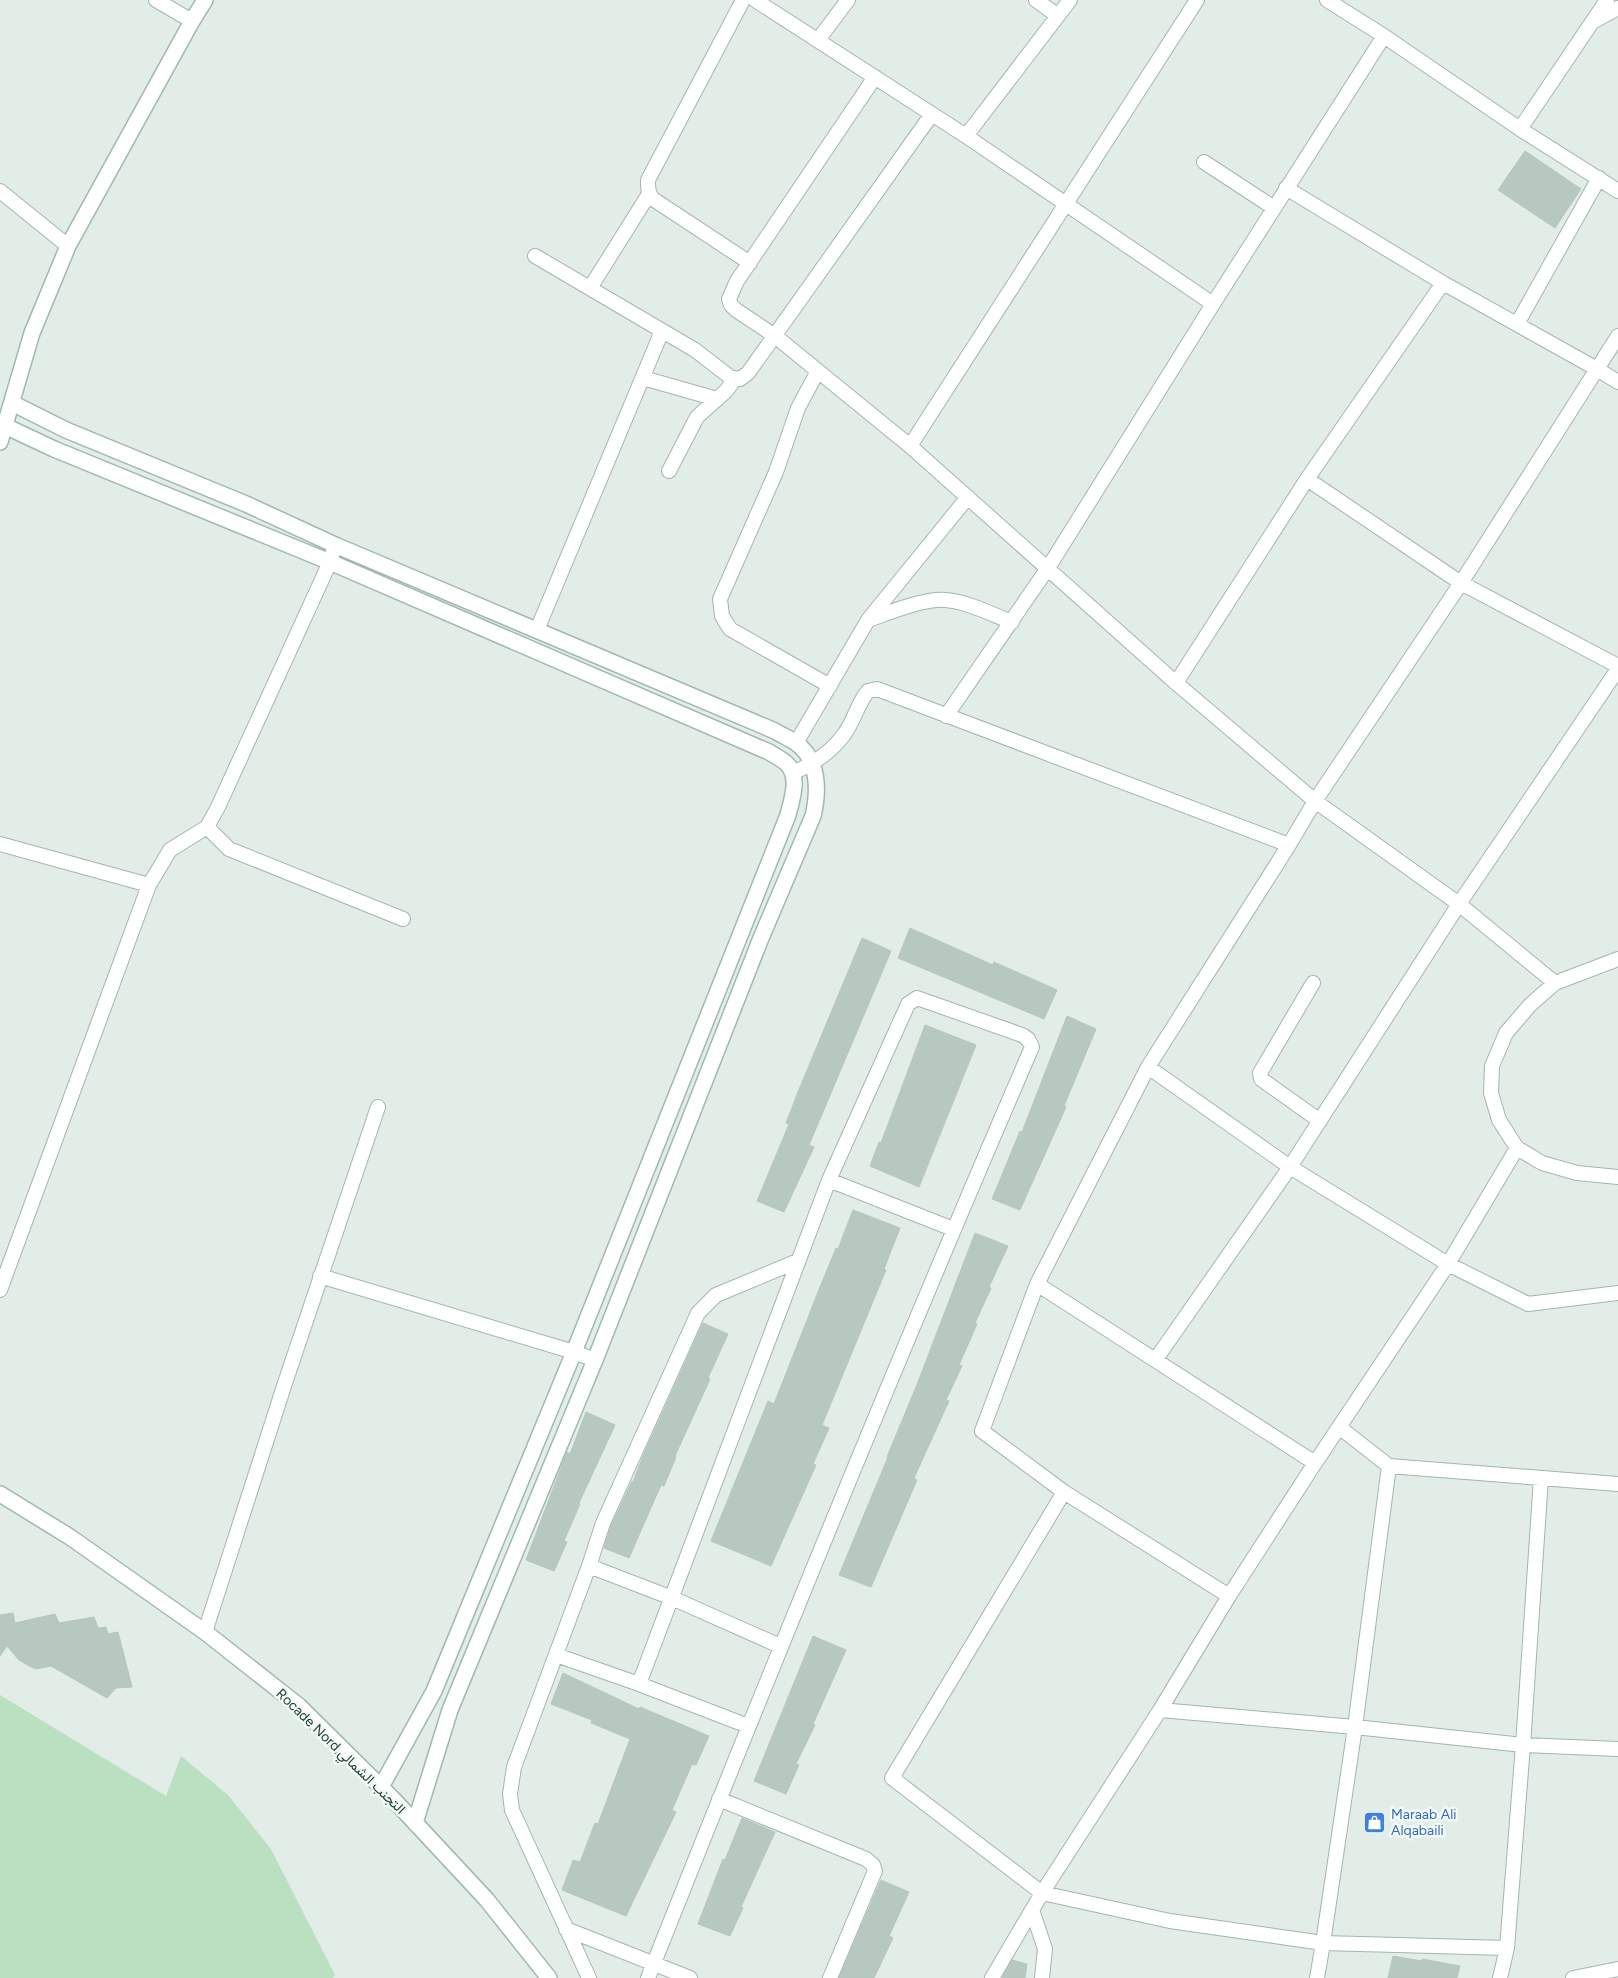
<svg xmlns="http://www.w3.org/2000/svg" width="1618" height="1978" font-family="Figtree,Vazirmatn,sans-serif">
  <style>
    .green { fill: #badfc1 }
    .building { fill: #b7c8c0; stroke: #b4c7be }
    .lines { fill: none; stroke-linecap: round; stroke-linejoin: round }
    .street-casing { stroke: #a4b5ae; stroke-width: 16 }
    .secondary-casing { stroke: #a0b9ae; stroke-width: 18 }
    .street { stroke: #fff; stroke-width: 14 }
    .secondary { stroke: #fff; stroke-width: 15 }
    .labels { text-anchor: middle; stroke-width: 5; stroke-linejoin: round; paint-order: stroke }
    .street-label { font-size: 14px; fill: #213f35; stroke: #f3f9f5 }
    .shop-label { font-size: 14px; fill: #366cbe; stroke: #f3f9f5; text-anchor: start }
  </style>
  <rect width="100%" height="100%" fill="#e2ede7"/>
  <path class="green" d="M0,1695L166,1796L181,1756L228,1795L271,1849L335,1975L333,1978H0Z"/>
  <path class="building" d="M1525,151L1581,189L1555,228L1498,190Z
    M910,928L993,965L994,962L1057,990L1044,1019L898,958Z
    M862,938L891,951L809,1145L814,1147L784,1212L757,1201L789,1124L786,1123L798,1092Z
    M1067,1016L1096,1029L1064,1106L1066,1107L1020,1210L992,1199L1020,1131L1022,1132Z
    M925,1025L976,1045L919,1187L870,1166L879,1142L881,1143Z
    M853,1210L900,1228L884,1269L886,1270L822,1425L829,1428L813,1464L816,1465L771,1566L711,1541L768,1401L774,1404L820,1287L836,1248L838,1249Z
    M975,1233L1008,1246L989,1287L991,1288L975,1323L977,1324L959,1365L962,1366L946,1400L949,1401L914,1478L917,1480L871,1587L839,1575L888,1457H887L918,1382Z
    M703,1323L728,1334L708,1378L710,1379L675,1456L676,1457L664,1486L661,1485L629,1558L604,1548L611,1526L632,1481L633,1482L643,1456Z
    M586,1412L615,1425L579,1503L580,1504L564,1541L567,1542L554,1571L526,1560L565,1457L567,1452L570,1454Z
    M13,1613L15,1623L55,1614L59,1623L94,1617L98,1628L106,1627L108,1634L118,1632L132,1687L116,1688L107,1698L51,1666L36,1669L29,1666L19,1660L7,1646L0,1656V1615Z
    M813,1636L846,1650L813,1724L815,1725L796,1764L799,1765L786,1794L754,1781Z
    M563,1673L639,1709L640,1707L709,1736L696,1765L692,1764L672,1810L676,1812L626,1916L562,1890L573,1860L580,1862L595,1823L598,1824L630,1739L591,1723L592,1720L551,1704Z
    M742,1818L775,1832L741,1907L743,1908L730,1936L698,1924L723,1859L725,1860Z
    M881,1880L909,1892L889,1936L893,1938L874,1978H839Z
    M1393,1956L1422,1961V1959L1460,1966L1457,1978H1388Z
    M1012,1960L1027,1964L1025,1978H1002Z"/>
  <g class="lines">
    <defs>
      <path id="street" d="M156,0L192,21
        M743,0L648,180C648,188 648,193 653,199L750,263
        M755,0L966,136L1213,304
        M1036,0L1058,16
        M1197,0L910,446L1176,683L1315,801L1459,904L1555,983
        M1327,0L1384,36L1520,129L1607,0
        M1594,21L1618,8
        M818,40L848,0
        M875,77L737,281L729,299L731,305L736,310L775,336L910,446
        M1520,129L1618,191
        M966,136L1070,0
        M1204,162L1274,208
        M1286,188L1443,283L1597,369L1461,583L1315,801L1289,845L1148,1067L1037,1284L1315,1463L1448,1264L1528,1304L1618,1293
        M0,191L68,246
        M535,256L695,350L730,377L740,379L748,373L932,114
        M590,288L649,194
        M1517,324L1599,178
        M1618,336L1597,369L1618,382
        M818,371L798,408L776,472L720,599L722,616L730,629L830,686
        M643,378L717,399
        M669,471L697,417L726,391L735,379
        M1307,479L1461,583L1618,666
        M868,620C888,613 924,598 946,600C968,602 991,614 1012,622
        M537,630L662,331
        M1618,669L1459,904L1290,1167L1448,1264L1517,1148L1499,1120L1491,1093L1492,1066L1506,1033L1530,1005L1555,983L1618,959
        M1176,683L1307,479L1443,283
        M946,716L1048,568L1213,304L1384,36
        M796,743L868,620L968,497
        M793,773C814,763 832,752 845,733C853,722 857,707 865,695L868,691L877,689L1289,845
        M207,827L229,849L403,919
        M0,844L149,885
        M1313,983L1260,1073L1261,1079L1320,1121
        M1148,1067L1290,1167L1156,1359
        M1517,1148L1542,1163L1577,1173L1618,1177
        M829,1180L953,1229
        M320,1276L574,1352L595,1360
        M1037,1284L982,1431L1064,1492L1229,1596
        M0,1290L149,885L170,850L207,827L218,807L330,562L335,545
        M1339,1427L1389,1466L1618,1484
        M1541,1478L1523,1745L1618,1749
        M1064,1492L892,1778L1042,1893L1160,1710
        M589,1566L672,1598L780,1646
        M205,1632L285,1383L378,1107
        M556,1655L639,1684
        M719,1799L866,1859L873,1865L875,1871L830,1978
        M1032,1910L1045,1949L1042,1978
        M566,1929L690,1978
        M589,1978L512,1810L510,1794L514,1767L589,1566L603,1523L698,1313L716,1295L798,1261
        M648,1978C772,1666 899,1355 1032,1047L1028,1039L1022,1035L917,998L908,1004L829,1180L639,1684L748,1726
        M992,1978L1042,1893L1170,1921L1323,1943L1355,1727L1160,1710L1229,1596L1315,1463
        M1317,1978L1323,1943L1507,1948L1523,1745L1355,1727L1389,1466
        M1500,1978L1507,1948
        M1573,1978L1618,1969"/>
      <path id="secondary" d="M12,403L66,430L246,504L335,545L775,731C781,735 789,738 796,743C819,759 819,791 813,816L761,938L595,1360L450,1710L415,1823
        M5,426L54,449L330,562L769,752C775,756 782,759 787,764C800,777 792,799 788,815L574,1352L434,1691L381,1787
        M0,442L32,333L68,246L192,21L205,0
        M0,1494L70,1537L205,1632L299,1706L394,1800L487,1900L549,1978"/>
    </defs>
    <use href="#street" class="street-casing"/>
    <use href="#secondary" class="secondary-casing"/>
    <use href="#street" class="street"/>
    <use href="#secondary" class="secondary"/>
  </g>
  <defs>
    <symbol id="shop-square" viewBox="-11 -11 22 22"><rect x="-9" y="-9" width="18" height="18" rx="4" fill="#3f7fe0" stroke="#f3f9f5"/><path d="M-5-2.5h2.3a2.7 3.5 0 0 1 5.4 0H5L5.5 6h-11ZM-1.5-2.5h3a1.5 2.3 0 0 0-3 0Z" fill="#fff"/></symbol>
  </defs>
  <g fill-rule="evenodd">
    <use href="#shop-square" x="1362" y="1810" width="25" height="25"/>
  </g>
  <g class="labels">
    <g class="street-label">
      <text transform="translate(341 1751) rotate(44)" y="5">Rocade Nord,التجنب الشمالي</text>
    </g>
    <g class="shop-label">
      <text x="1391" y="1819">Maraab Ali<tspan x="1391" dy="16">Alqabaili</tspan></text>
    </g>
  </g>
</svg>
